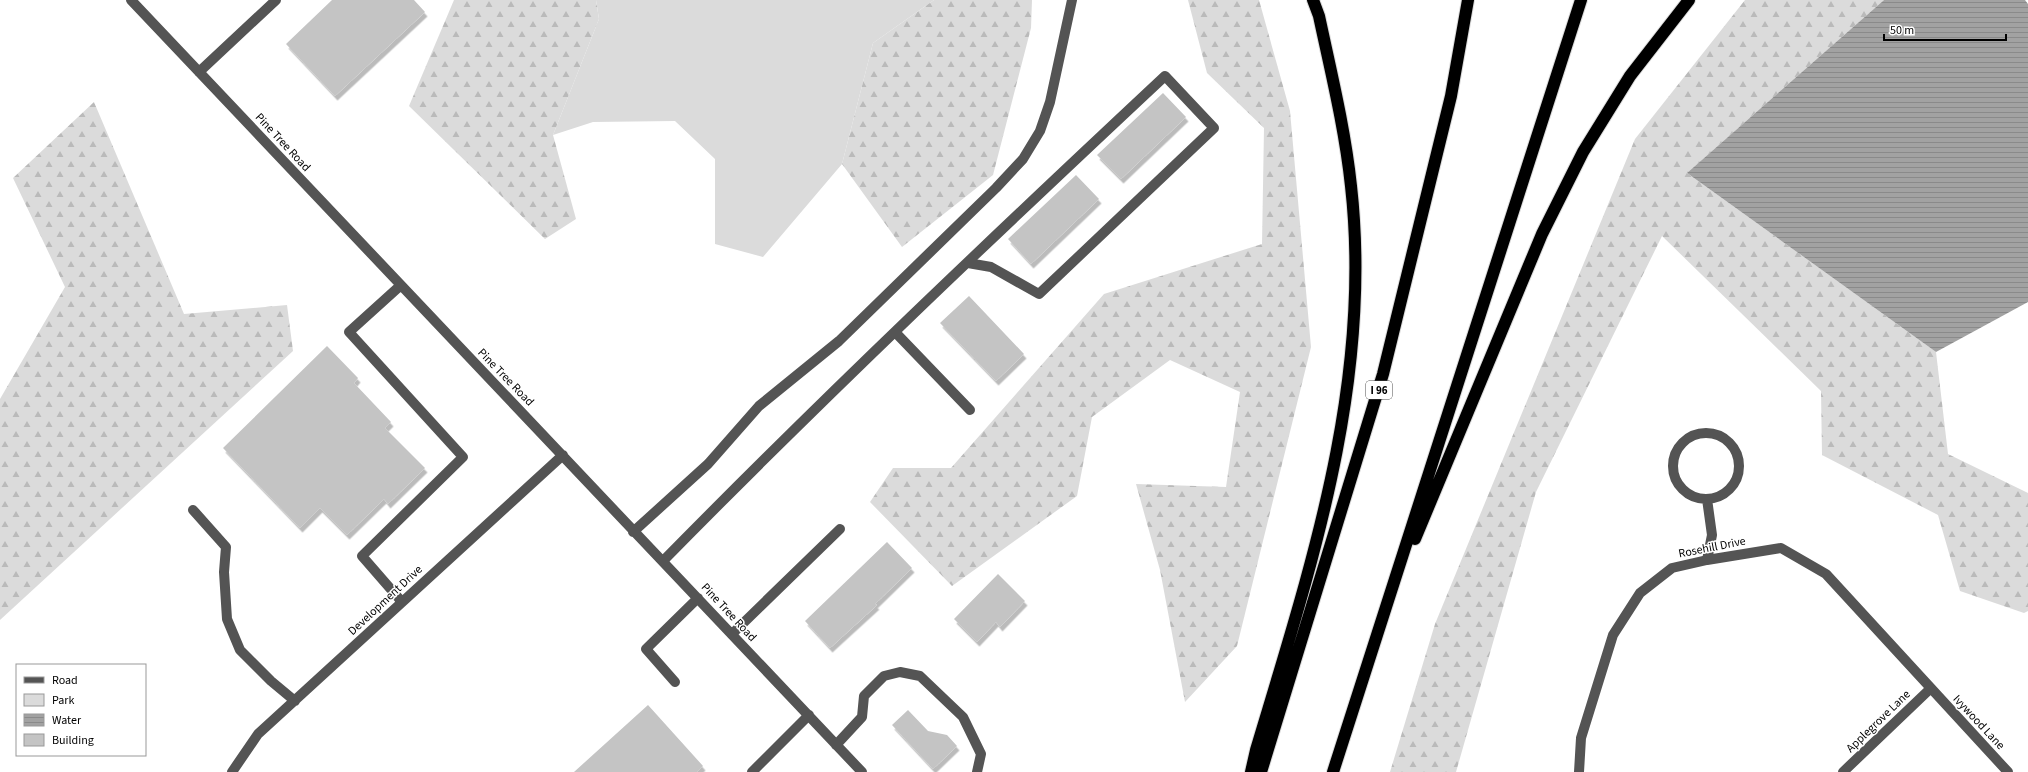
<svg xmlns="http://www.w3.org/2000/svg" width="2028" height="772" font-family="'Source Sans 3',sans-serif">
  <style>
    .green { fill: #dbdbdb }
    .forest { fill: url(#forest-firs) }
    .water { fill: url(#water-rules) }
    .building { fill: #c4c4c4; filter: url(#shadow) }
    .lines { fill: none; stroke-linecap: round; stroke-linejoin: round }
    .highway-casing { stroke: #dbdbdb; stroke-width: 14 }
    .minor { stroke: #545454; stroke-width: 10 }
    .highway { stroke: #000; stroke-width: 12 }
    .labels { text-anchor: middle; stroke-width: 3; stroke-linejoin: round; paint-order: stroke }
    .shield { fill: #fff; stroke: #4c4c4c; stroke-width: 1 }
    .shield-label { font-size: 11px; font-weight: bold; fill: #000 }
    .street-label { font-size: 12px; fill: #000; stroke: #fff }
  </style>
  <defs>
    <pattern id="forest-firs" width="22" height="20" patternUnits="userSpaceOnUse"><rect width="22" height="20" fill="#dbdbdb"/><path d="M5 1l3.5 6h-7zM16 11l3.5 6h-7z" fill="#bababa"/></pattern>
    <pattern id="water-rules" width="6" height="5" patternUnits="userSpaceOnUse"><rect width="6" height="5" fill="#a2a2a2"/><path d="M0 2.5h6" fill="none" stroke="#8a8a8a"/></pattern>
    <filter id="shadow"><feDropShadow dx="2.5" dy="4.5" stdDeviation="0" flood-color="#0004"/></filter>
  </defs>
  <rect width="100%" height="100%" fill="#fff"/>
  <path class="green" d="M596,0H934L873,43L842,164L763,257L715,244V159L675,121L593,122L553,135L599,19Z"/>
  <path class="forest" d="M454,0H596L599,19L553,135L576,219L545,239L409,106Z
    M934,0H1032L1031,28L993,175L902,247L842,164L873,43Z
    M1188,0H1259L1290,111L1311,347L1237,646L1185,702L1160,570L1136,484L1226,487L1240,392L1170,360L1092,417L1077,496L952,586L870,502L893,468H951L1104,294L1262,244L1264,128L1207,73Z
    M1745,0H1884L1687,173L1936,352L1948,454L2028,493V611L2024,613L1960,591L1938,515L1822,455L1821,391L1662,236L1536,492L1456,772H1390L1435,624L1635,139Z
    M94,102L184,314L287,305L293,351L0,620V399L65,287L13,178Z"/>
  <path class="water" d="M1884,0H2025L2028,4V302L1936,352L1687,173Z"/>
  <path class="building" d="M332,0H414L425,12L335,96L286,44Z
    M1163,93L1186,117L1121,179L1097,155Z
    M1076,175L1099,199L1031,264L1008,239Z
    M969,296L1024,354L996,381L940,323Z
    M327,346L358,378L354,383L391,422L385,428L425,468L388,504L384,499L347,535L320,508L300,528L223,448Z
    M887,542L912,568L875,604L877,605L830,648L805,621Z
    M998,574L1025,601L1000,627L996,622L977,642L954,619Z
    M648,705L703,766L697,772H574Z
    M908,710L928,731L947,735L957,746L933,769L892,725Z"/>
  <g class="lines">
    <defs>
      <path id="highway" d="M1415,539L1542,234L1583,152L1630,76L1689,0
        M1251,772L1256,750C1311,566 1373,382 1351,186C1345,129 1331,72 1319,16L1313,0
        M1261,772L1383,374L1451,96L1468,0
        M1333,772L1581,0"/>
    </defs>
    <use href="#highway" class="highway-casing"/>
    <path class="minor" d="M131,0L862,772
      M199,72L276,0
      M401,285L349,332L463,457L362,556L402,602
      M895,332L970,410
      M1673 466a33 33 0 1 1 66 0a33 33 0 1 1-66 0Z
      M1707,499L1712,535L1707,560
      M193,510L226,547L224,572L227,619L240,650L271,681L295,701
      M633,532L708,464L759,406L839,341L996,188L1023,159L1040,131L1050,102L1072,0
      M663,561C826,395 995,235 1165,76L1214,128L1039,294L991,267L968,263
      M732,634L840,529
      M675,682L646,649L698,598
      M836,745L862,717L864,696L884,676L900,672L920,676L963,717L981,754L977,772
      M232,772L258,734L563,455
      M752,772L809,715
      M1579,772L1581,738L1613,635L1640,593L1672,568L1707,560L1781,548L1826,574L2008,772
      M1843,772L1930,689"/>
    <use href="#highway" class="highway"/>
  </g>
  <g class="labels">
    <rect class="shield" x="1366" y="381" width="26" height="18" rx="3"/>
    <g class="shield-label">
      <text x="1379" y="394">I 96</text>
    </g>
    <g class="street-label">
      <text transform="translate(283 142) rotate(47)" y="4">Pine Tree Road</text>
      <text transform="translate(506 377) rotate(46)" y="4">Pine Tree Road</text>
      <text transform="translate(1712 547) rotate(-11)" y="4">Rosehill Drive</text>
      <text transform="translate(385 600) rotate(-43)" y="4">Development Drive</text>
      <text transform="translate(729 612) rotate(47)" y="4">Pine Tree Road</text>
      <text transform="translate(1878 721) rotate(-44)" y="4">Applegrove Lane</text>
      <text transform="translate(1979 722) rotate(47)" y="4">Ivywood Lane</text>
    </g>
  </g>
  <rect x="16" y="664" width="130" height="92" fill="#ffffff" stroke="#999999"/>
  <rect x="24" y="677" width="20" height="6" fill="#545454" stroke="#999999"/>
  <text x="52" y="684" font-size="12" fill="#000000">Road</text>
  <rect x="24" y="694" width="20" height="12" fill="#dbdbdb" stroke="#999999"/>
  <text x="52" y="704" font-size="12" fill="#000000">Park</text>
  <rect x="24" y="714" width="20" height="12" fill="url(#water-rules)" stroke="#999999"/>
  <text x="52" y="724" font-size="12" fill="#000000">Water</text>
  <rect x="24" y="734" width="20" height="12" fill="#c4c4c4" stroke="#999999"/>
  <text x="52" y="744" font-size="12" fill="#000000">Building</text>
  <path d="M1884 34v6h122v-6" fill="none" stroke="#000000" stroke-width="2"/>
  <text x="1890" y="34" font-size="12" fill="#000000" stroke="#ffffff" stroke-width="3" paint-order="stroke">50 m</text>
</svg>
